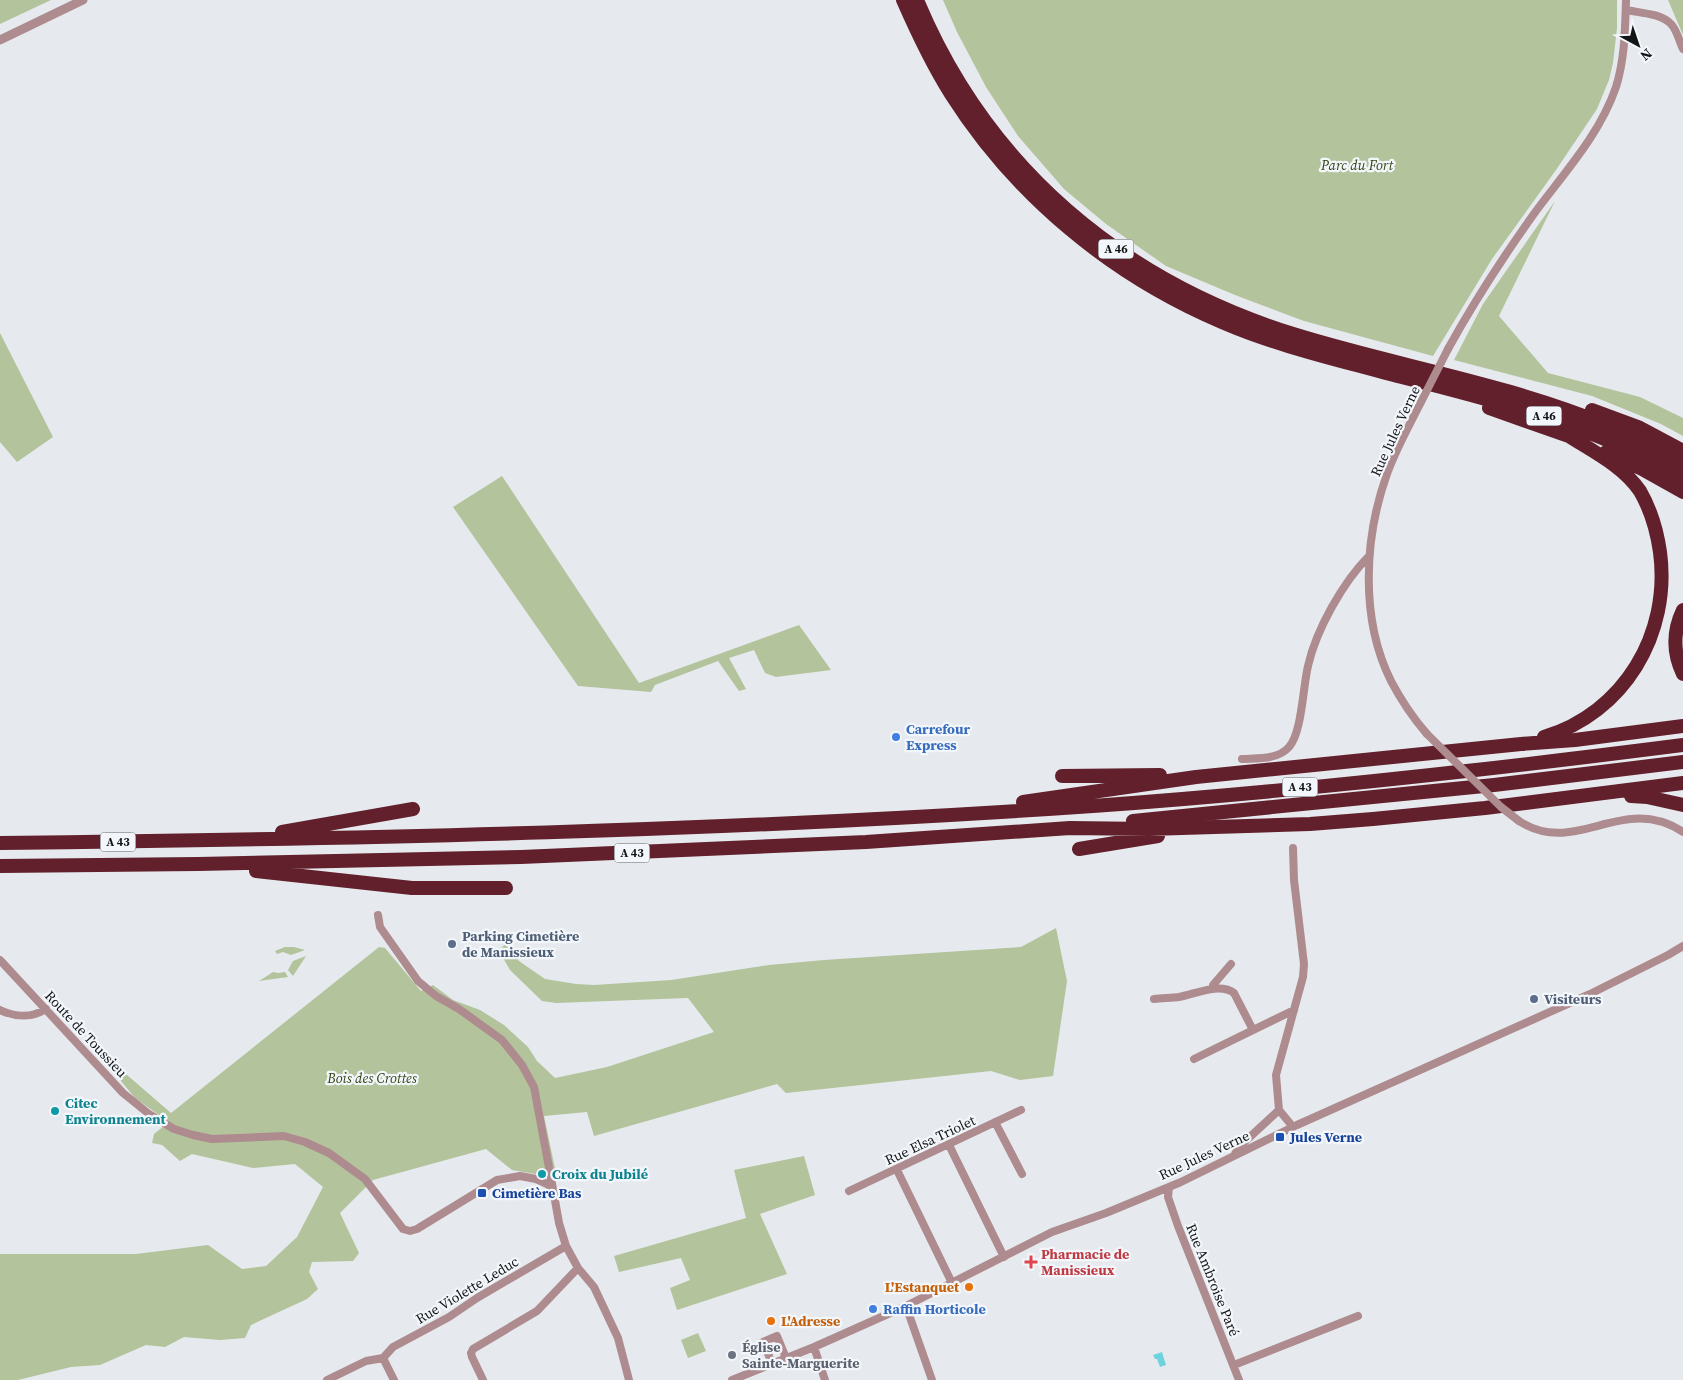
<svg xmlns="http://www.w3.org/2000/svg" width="1683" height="1380" font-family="'Source Serif 4',serif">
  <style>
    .green { fill: #b3c39b }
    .water { fill: #6ed3dc }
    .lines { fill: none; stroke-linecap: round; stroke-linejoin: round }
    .minor { stroke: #ae8b8e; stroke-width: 8 }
    .tertiary { stroke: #ae8b8e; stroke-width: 9 }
    .motorway { stroke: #62202c; stroke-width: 14 }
    .minor-bridge { stroke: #ae8b8e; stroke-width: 8 }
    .shop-dot { fill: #3f7fe0; stroke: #f3f7fb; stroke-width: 2 }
    .service-dot { fill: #5c6f8a; stroke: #f3f7fb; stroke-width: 2 }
    .culture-dot { fill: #0f9aa8; stroke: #f3f7fb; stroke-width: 2 }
    .transit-dot { fill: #1a4fb4; stroke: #f3f7fb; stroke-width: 2 }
    .health-dot { fill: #e0444e; stroke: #f3f7fb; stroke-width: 2 }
    .food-dot { fill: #e8710a; stroke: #f3f7fb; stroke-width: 2 }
    .worship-dot { fill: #6b7280; stroke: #f3f7fb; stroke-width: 2 }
    .labels { text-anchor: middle; stroke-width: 4.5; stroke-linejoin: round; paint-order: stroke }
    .shield { fill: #f3f7fb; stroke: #56585a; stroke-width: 1 }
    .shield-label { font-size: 12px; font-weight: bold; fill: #131415 }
    .park-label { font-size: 14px; font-style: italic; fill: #334413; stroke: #f3f7fb }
    .street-label { font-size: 14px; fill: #131415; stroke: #f3f7fb }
    .shop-label { font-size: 14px; font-weight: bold; fill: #366cbe; stroke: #f3f7fb; text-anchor: start }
    .service-label { font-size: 14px; font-weight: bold; fill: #4e5e75; stroke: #f3f7fb; text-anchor: start }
    .culture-label { font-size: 14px; font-weight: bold; fill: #0d838f; stroke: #f3f7fb; text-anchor: start }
    .transit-label { font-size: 14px; font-weight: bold; fill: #164399; stroke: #f3f7fb; text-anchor: start }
    .health-label { font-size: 14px; font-weight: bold; fill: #be3a42; stroke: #f3f7fb; text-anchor: start }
    .food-label { font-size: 14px; font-weight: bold; fill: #c56008; stroke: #f3f7fb; text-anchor: end }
    .worship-label { font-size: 14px; font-weight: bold; fill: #5b616d; stroke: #f3f7fb; text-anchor: start }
  </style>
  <rect width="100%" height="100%" fill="#e6eaee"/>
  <path class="green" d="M0,0H51L0,24Z
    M943,0H1617V28L1613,63L1609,80L1597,109L1556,170L1492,259L1433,356L1304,321L1235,295L1166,266L1106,224L1064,189L1018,136L986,87L957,32Z
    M1668,0H1683V35Z
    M1555,201L1499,316L1548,373L1640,397L1683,418V436L1661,424L1592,396L1454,360L1483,304Z
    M0,333L53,437L17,462L0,442Z
    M502,476L639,683L799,625L831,670L776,677L765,673L754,650L729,658L746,689L739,691L718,661L655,685L651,692L578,686L453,507Z
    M1056,928L1067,981L1053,1076L1020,1080L991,1071L786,1093L777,1084L594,1136L587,1112L544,1116L557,1178L512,1170L486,1149L373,1180L340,1213L359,1253L353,1261L312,1262L309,1272L318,1289L307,1299L251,1325L245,1338L220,1340L184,1337L165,1347L146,1345L100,1365L71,1367L18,1380H0V1254H136L208,1245L242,1269L266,1266L297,1237L323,1187L295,1164L253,1168L192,1154L180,1161L162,1145L152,1143L154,1134L169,1122L135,1098L111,1069L119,1068L171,1113L379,947L385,948L421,991L433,985L453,1000L480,1010L504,1025L528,1047L537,1061L555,1078L607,1067L714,1032L688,998L556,1003L542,1001L510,970L499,951L505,944L519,961L545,979L576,984L594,985L671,980L769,965L824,960L1021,947Z
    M285,947H294L305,950L291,955L283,952L277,954L275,951Z
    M306,956L293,976L288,970L293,961Z
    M273,972L278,973L285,972L288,977L259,981Z
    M804,1156L815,1195L760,1214L787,1274L677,1310L670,1288L690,1280L681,1258L619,1272L614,1256L746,1218L734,1170Z
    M698,1333L706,1351L688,1358L681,1340Z"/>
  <path class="water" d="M1162,1352L1166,1365L1160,1367L1157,1359H1155L1153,1355Z"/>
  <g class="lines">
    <path class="minor" d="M1626,10C1640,13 1660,13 1671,24C1677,30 1679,41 1683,49
      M1448,349C1475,300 1503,257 1536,211C1565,172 1600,134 1616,87C1625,58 1625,29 1626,0
      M1421,402C1409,426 1396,449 1387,474C1364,538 1360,619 1391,681C1401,700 1413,718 1427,734
      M1242,759C1257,758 1278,760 1289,747C1302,733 1303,686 1308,666C1316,630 1343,582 1369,556
      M1519,821C1576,858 1622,792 1683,832
      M378,915L380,927L418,981L436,996L459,1009L502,1040L522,1065L534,1087L553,1189
      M0,960L123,1093L149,1114L174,1129L193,1135L212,1139L284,1136L305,1142L329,1153L365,1179L403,1229L410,1231L417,1229L497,1180L520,1176L536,1179L547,1184L553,1189L559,1223L566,1246L578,1268L594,1287L618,1338L629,1380
      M1213,989V985L1231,964
      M1154,999C1162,998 1171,998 1179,997C1195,994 1220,982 1234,993L1253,1030
      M0,1010C15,1017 32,1018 46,1009
      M1194,1059L1294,1010
      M995,1122L1022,1174
      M1293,1127L1279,1110L1276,1075L1303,977L1304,964L1294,880L1293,848
      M949,1145L1004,1257
      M1235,1154L1239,1147L1279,1110
      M897,1170L952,1283
      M1169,1187L1168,1197L1178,1226L1239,1380
      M849,1191L1021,1110
      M906,1306L932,1380
      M814,1347L825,1380
      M383,1358L394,1380
      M772,1363L763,1342L777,1336L786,1358
      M1234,1365L1358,1316
      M327,1380L366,1361L383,1358L393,1347L449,1317L477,1298L566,1246
      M483,1380L472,1357L471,1353L473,1349L537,1311L578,1268
      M732,1380L814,1347L906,1306L1052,1232L1106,1213L1181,1182L1297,1125L1590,994L1668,955L1683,946"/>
    <path class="tertiary" d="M0,40L83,0"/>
    <path class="motorway" d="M903,0C917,32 932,64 951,94C1015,195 1111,275 1222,322C1275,345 1331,358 1386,373C1489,399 1592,423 1683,479
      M917,0C987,168 1121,280 1293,334C1396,366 1504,383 1604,424C1631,436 1657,450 1683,465
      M1489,408L1577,439
      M1592,410L1638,427L1683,451
      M1606,452L1642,469L1683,492
      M1683,610C1673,631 1673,653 1683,674
      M1544,737C1624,713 1671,634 1660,552C1657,531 1651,510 1640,491C1623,466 1594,452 1569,436
      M1062,776L1160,775
      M1631,796L1647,797L1683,805
      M1023,802L1196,777L1521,744L1575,740L1683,726
      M1133,821L1494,785L1683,762
      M282,832L413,809
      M0,843C365,839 729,831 1093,806C1290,792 1487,770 1683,745
      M1079,849L1158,836
      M0,866L198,864L521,857L866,842L1070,828L1149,829L1310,824L1373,819L1485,808L1683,783
      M256,871L412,888H506"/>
    <path class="minor-bridge" d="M1421,402L1448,349
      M1427,734L1501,807L1519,821"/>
  </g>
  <g class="shop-dot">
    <circle cx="896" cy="737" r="5"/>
    <circle cx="873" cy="1309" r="5"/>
  </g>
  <g class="service-dot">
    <circle cx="452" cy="944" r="5"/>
    <circle cx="1534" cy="999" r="5"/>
  </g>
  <g class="culture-dot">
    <circle cx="55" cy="1111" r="5"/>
    <circle cx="542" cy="1174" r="5"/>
  </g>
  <g class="transit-dot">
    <rect x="1275" y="1132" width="10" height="10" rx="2.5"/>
    <rect x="477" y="1188" width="10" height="10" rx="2.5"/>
  </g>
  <path class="health-dot" d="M1028.5 1254.5h5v5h5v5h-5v5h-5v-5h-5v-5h5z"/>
  <g class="food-dot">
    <circle cx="969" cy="1287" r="5"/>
    <circle cx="771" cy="1321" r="5"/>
  </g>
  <circle class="worship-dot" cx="732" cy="1355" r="5"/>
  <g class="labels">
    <g class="shield">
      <rect x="1098.5" y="239.5" width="35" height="19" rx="4"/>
      <rect x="1526.5" y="406.5" width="35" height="19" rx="4"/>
      <rect x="1282.5" y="777.5" width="35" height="19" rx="4"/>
      <rect x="100.5" y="832.5" width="35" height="19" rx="4"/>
      <rect x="614.5" y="843.5" width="35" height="19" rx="4"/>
    </g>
    <g class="shield-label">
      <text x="1116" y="253">A 46</text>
      <text x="1544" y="420">A 46</text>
      <text x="1300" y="791">A 43</text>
      <text x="118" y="846">A 43</text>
      <text x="632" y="857">A 43</text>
    </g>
    <g class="park-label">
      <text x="1357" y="170">Parc du Fort</text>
      <text x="372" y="1083">Bois des Crottes</text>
    </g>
    <g class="street-label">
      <text transform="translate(1395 431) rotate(-65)" y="5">Rue Jules Verne</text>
      <text transform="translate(86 1034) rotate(47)" y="5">Route de Toussieu</text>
      <text transform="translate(930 1140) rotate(-25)" y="5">Rue Elsa Triolet</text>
      <text transform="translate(1204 1155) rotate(-25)" y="5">Rue Jules Verne</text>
      <text transform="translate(1213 1280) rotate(68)" y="5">Rue Ambroise Paré</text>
      <text transform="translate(467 1290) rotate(-31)" y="5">Rue Violette Leduc</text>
    </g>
    <g class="shop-label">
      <text x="906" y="734">Carrefour<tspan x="906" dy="16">Express</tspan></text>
      <text x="883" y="1314">Raffin Horticole</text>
    </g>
    <g class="service-label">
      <text x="462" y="941">Parking Cimetière<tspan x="462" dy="16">de Manissieux</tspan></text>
      <text x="1544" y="1004">Visiteurs</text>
    </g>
    <g class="culture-label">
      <text x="65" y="1108">Citec<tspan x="65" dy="16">Environnement</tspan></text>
      <text x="552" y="1179">Croix du Jubilé</text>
    </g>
    <g class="transit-label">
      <text x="1290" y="1142">Jules Verne</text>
      <text x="492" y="1198">Cimetière Bas</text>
    </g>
    <g class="health-label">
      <text x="1041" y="1259">Pharmacie de<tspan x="1041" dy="16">Manissieux</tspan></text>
    </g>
    <g class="food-label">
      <text x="959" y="1292">L'Estanquet</text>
      <text x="781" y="1326" text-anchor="start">L'Adresse</text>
    </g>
    <g class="worship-label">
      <text x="742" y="1352">Église<tspan x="742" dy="16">Sainte-Marguerite</tspan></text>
    </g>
  </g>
  <g transform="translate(1638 45) rotate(140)" stroke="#f3f7fb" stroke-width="4" paint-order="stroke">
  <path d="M0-4L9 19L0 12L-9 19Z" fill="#131415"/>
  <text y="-8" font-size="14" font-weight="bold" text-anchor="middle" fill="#131415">N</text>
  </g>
</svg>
